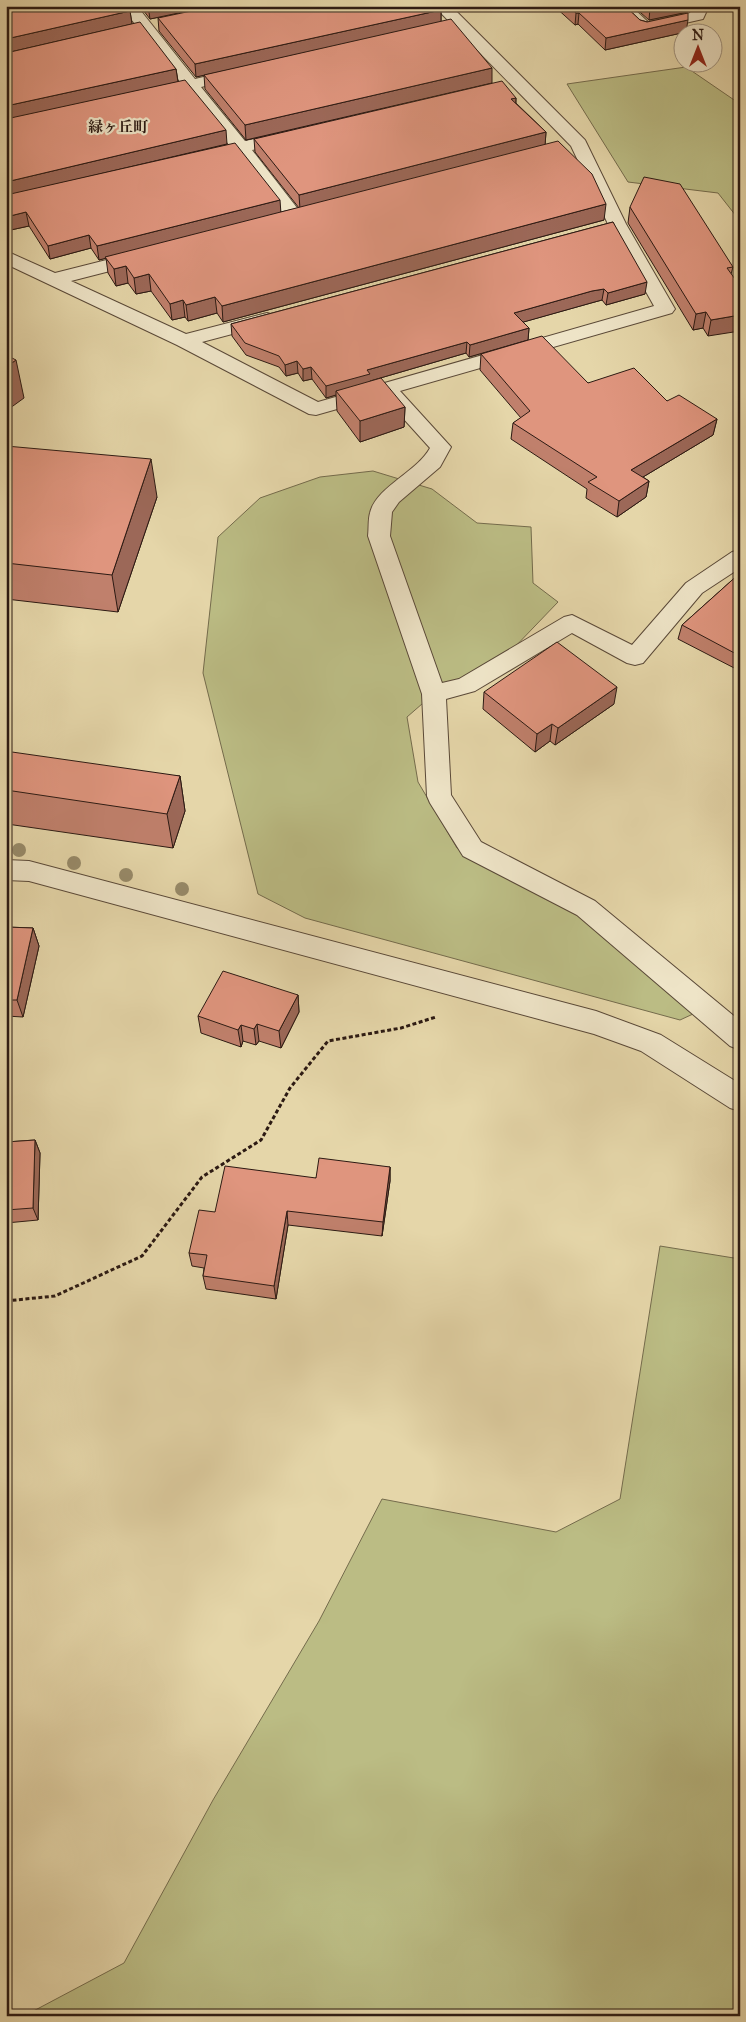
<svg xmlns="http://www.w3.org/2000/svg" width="746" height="2022" font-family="'IM FELL Great Primer','Noto Serif JP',serif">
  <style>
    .green { fill: #bbbc84; stroke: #746b4c }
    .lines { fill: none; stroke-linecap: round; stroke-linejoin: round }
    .minor-casing { stroke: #5a4938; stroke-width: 2 }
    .path { stroke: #2c1a13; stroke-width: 3; stroke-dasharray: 4 2.5; stroke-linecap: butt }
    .minor { fill: #eee4c7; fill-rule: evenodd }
    .tree { fill: #978a69 }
    .wall { fill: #c0806c; stroke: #2c1a13 }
    .shaded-wall { fill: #9c6858; stroke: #2c1a13 }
    .building { fill: #df957e; stroke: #2c1a13 }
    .labels { text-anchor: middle; stroke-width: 4.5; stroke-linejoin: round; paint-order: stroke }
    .far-quarter-label { font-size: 15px; font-weight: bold; fill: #2c1a13; stroke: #eee4c7 }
  </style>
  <rect width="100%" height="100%" fill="#e5d6a9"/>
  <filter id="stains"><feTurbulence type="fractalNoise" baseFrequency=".004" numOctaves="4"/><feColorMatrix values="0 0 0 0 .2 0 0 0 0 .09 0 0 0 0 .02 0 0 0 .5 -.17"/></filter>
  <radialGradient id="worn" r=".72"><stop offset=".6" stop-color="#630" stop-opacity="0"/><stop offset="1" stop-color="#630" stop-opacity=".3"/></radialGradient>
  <path class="green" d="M686,67L740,104V221L718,193L628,182L567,84Z
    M373,471L432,489L477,523L531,527L533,583L558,602L510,652L430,697L407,717L418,782L457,848L579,913L693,1014L680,1020L305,918L258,894L203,673L218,537L260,498L320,477Z
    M660,1246L740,1259V2016H24L124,1963L213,1800L319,1621L382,1499L556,1532L620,1499Z"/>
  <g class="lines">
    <defs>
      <path id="minor" d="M121,6H137L195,79L241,68L247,69L249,73L247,77L201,87L245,141L292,131L298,132L301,136L298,140L252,150L301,213L304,217L301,221H289L236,154L202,161L196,160L193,156L196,152L229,145L187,90L154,98L148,97L146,93L148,89L180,82Z
        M434,6H451L585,140L626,224L675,309L672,313L400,391L451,447L440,467L399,502L392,512L390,536L442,683L459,679L564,617L572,615L632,645L686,583L732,552L740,550V568L702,593L643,663L635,665L627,663L572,633L475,691L446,699L451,795L481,842L595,901L740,1021V1050L730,1046L577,915L463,856L430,803L427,796L422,694L368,536C369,528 368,520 370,513C376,487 417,472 430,448L383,396L316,415L309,414L177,345L6,264V251L55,273L142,251L149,253L151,257L149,261L71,281L186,334L267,313L274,315L277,319L274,323L202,342L318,402L654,306L608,224L571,146Z
        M613,6H631L648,22L690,13L693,6H709L703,19L645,32L639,30Z
        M6,860L29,861L596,1011L661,1035L740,1084V1111L730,1108L641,1051L594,1034L29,881L6,880Z"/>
    </defs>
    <use href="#minor" class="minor-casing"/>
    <path class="path" d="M6,1301L55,1296L142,1256L202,1177L261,1140L290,1088L328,1041L401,1028L436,1017"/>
    <use href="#minor" class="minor"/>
  </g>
  <g class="tree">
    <circle cx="19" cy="850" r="7"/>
    <circle cx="74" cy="863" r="7"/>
    <circle cx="126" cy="875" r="7"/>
    <circle cx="182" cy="889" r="7"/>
  </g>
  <path class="wall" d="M140,6H212L150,19Z
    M554,6H625L640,20L686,32L605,50L578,24L575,25Z
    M633,6H689L688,12L649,20Z
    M441,10V22L492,83L246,140L205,89L204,75L196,77L159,31L158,18Z
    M130,11L132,24L176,69L178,81L227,144L129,167L281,212L299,208L255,152L254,139L516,98V103L546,132L545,145L604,220L223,322L217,313L188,321L185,317L172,320L151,291L136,294L128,283L116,286L108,273L106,258L99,260L91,248L50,259L29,226L6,231Z
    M630,207L733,267L731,274L708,336L703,328L693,330L628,223Z
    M613,222L645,294L606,305L602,300L591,303L523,322L529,328L528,340L469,357L466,353L370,381L405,407L404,427L360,442L337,411L336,395L326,398L312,379L303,381L298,373L286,376L279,367L246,355L232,336L231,324Z
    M481,354L588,383L667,401L717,419L713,435L643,477L649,481L646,497L617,517L586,498L587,489L511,439L513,423L521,418L480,370Z
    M6,446L157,497L118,612L6,599Z
    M740,573V671L678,639L682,625Z
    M484,692L614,704L555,745L550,741L535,752L483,709Z
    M6,765L180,776L185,811L173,848L7,824L6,821Z
    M6,927L33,928L39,946L23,1017L6,1016Z
    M298,995L299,1012L281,1048L259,1041L256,1045L243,1041L241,1047L201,1033L198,1016Z
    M35,1140L40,1153L38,1220L6,1223V1142Z
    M390,1167V1181L382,1236L288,1225L276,1299L206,1289L203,1276L204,1268L192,1266L189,1253L215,1212L316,1178Z"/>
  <path class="shaded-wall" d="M148,6H212L150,19Z
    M660,6H689L688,12L649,20L650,8Z
    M441,10V23L196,77L195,64Z
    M130,11L132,24L6,53V39Z
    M576,13H579L578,24L575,25Z
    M688,20L686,32L605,50L606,38Z
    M492,68V83L246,140L245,125Z
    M176,69L178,82L6,120V106Z
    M516,98L515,111L511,99Z
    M226,130L227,144L6,196V182Z
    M546,132L545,146L300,209L299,195Z
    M280,200L281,214L99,260L97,246Z
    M606,204L604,220L223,322L222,306Z
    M26,212L29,226L6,231V217Z
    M89,235L91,248L50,259L48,246Z
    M126,266L128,283L116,286L114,269Z
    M149,274L151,291L136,294L134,278Z
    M647,282L645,294L606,305L608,293Z
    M604,289L602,300L591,303L513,325L514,313L592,291Z
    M215,297L217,313L188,321L186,305Z
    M183,300L185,317L172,320L170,304Z
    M706,312L703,328L693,330L696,314Z
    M740,315V331L708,336L711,320Z
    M529,328L528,340L469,357L470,345Z
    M467,342L466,353L370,381V385L336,391V395L326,398V386L367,370Z
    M16,360L24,398L6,411V367Z
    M297,361L298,373L286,376L285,365Z
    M311,367L312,379L303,381V369Z
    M405,407L404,427L360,442V421Z
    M717,419L713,435L628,486L631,470Z
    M151,459L157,497L118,612L112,575Z
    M649,481L646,497L617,517L619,501Z
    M617,687L614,704L555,745L558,728Z
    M552,724L550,741L535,752L537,734Z
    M180,776L185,811L173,848L167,814Z
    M33,928L39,946L23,1017L17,1000Z
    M298,995L299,1012L281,1048L279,1031Z
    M257,1024L259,1041L256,1045L254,1029Z
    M241,1025L243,1041L241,1047L238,1030Z
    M35,1140L40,1153L38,1220L33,1208Z
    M390,1167V1181L382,1236L383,1222Z
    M287,1211L288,1225L276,1299L274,1286Z"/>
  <path class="building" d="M6,6H127L130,11L6,39Z
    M215,6H438L441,10L195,64L158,18Z
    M568,6H625L640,20L647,22L688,13V20L606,38L579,13H576Z
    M648,6H660L650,8Z
    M451,19L492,68L245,125L204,75Z
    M140,22L176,69L6,106V53Z
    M185,80L226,130L6,182V119Z
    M502,81L516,98L511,99L546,132L299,195L254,139Z
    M558,141L592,174L606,204L222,306L215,297L186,305L183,300L170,304L149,274L134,278L126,266L114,269L105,257Z
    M235,143L280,200L97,246L89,235L48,246L26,212L6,217V195Z
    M644,177L680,184L733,267L727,268L740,286V315L711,320L706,312L696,314L630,207Z
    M613,222L647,282L608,293L604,289L592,291L514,313L529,328L470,345L467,342L367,370L370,374L326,386L311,367L303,369L297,361L285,365L279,356L245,343L231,324Z
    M542,336L588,383L634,368L667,401L679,395L717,419L631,470L649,481L619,501L588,482L597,477L513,423L530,411L481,354Z
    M6,355L16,360L6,367Z
    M381,378L405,407L360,421L336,391Z
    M6,446L151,459L112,575L6,563Z
    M740,573V656L682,625Z
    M557,642L617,687L558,728L552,724L537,734L484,692Z
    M12,752L180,776L167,814L6,790V765Z
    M6,927L33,928L17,1000H6Z
    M223,971L298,995L279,1031L257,1024L254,1029L241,1025L238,1030L198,1016Z
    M35,1140L33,1208L6,1210V1142Z
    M319,1158L390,1167L383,1222L287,1211L274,1286L203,1276L207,1255L189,1253L199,1210L215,1212L225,1166L316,1178Z"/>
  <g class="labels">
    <g class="far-quarter-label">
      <text x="118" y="132">緑ヶ丘町</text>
    </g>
  </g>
  <rect width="746" height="2022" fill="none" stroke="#e5d6a9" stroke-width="25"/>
  <rect x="8" y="8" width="731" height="2007" fill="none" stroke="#2c1a13" stroke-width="2.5"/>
  <rect x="12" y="12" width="721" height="1997" fill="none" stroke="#2c1a13"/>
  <g transform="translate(698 48)"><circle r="24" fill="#eee4c7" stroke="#a0937f"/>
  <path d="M0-4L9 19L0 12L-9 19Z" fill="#8f2418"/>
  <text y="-8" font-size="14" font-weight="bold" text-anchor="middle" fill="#2c1a13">N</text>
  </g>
  <rect width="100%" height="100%" filter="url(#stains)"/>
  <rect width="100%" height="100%" fill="url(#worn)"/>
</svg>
